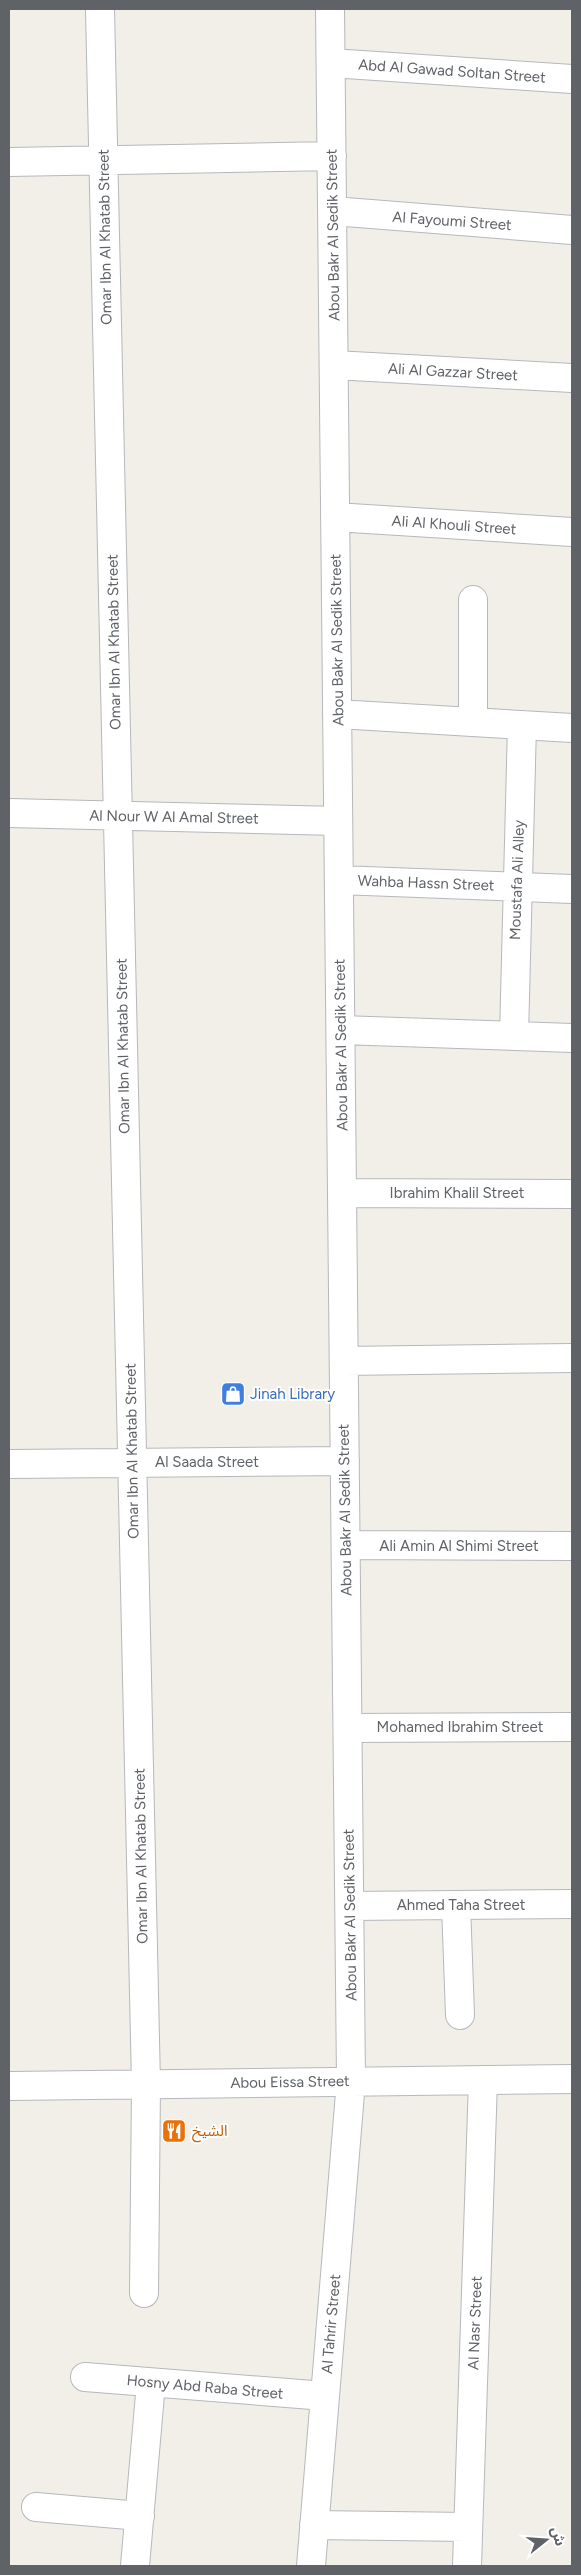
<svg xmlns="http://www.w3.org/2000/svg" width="581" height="2575" font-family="Figtree,'Noto Sans Arabic',sans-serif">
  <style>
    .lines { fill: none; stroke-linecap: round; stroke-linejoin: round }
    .minor-casing { stroke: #b5b8bc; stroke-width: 30 }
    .minor { stroke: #fff; stroke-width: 28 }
    .labels { text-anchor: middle; stroke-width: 4; stroke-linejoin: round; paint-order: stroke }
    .street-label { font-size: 15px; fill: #5f6368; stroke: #fff }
    .shop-label { font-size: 15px; fill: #366cbe; stroke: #fff; text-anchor: start }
    .food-label { font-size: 15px; fill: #c56008; stroke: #fff; text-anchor: start }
  </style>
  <rect width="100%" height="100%" fill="#f1efe8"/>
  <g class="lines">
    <defs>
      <path id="minor" d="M100,9L146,2084L144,2293
        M331,63L572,79
        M9,162L332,156
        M333,211L572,230
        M334,365L572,378
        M335,517L572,532
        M337,714L572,728
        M473,722V600
        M9,813L338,821
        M339,880L572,889
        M341,1030L572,1038
        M514,1036L522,725
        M342,1193L572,1194
        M344,1361L572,1358
        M9,1464L345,1461
        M346,1545L572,1546
        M348,1728L572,1727
        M456,1905L460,2015
        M350,1906L572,1904
        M9,2086L572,2079
        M85,2377L325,2396
        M36,2507L140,2516
        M314,2525L468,2527
        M135,2566L151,2383
        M311,2566L351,2081L330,9
        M467,2566L483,2080"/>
    </defs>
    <use href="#minor" class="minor-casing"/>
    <use href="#minor" class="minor"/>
  </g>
  <defs>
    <symbol id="shop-square" viewBox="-11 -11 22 22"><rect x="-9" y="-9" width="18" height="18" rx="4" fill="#3f7fe0" stroke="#fff"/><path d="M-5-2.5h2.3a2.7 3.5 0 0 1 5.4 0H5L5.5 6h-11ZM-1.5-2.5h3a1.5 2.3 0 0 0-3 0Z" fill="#fff"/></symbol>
    <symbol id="restaurant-square" viewBox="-11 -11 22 22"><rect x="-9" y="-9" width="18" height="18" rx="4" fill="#e8710a" stroke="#fff"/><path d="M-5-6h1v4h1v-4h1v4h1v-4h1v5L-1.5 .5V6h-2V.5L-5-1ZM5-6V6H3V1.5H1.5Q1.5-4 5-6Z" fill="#fff"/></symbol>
  </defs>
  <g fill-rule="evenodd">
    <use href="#shop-square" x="219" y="1380" width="28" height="28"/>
    <use href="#restaurant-square" x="160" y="2117" width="28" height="28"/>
  </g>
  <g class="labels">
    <g class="street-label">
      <text transform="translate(452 71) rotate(4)" y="5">Abd Al Gawad Soltan Street</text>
      <text transform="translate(452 221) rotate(4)" y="5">Al Fayoumi Street</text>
      <text transform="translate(333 235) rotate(-91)" y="5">Abou Bakr Al Sedik Street</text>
      <text transform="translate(105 237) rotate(-91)" y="5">Omar Ibn Al Khatab Street</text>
      <text transform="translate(453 372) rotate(3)" y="5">Ali Al Gazzar Street</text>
      <text transform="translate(454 525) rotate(4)" y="5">Ali Al Khouli Street</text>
      <text transform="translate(337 640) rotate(-91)" y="5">Abou Bakr Al Sedik Street</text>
      <text transform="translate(114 642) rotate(-91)" y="5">Omar Ibn Al Khatab Street</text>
      <text transform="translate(174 817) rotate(1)" y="5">Al Nour W Al Amal Street</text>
      <text transform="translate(517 880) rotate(-88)" y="5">Moustafa Ali Alley</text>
      <text transform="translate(426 883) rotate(2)" y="5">Wahba Hassn Street</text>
      <text transform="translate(341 1045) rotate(-91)" y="5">Abou Bakr Al Sedik Street</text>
      <text transform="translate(123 1046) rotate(-91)" y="5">Omar Ibn Al Khatab Street</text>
      <text x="457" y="1198">Ibrahim Khalil Street</text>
      <text transform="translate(132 1451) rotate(-91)" y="5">Omar Ibn Al Khatab Street</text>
      <text x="207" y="1467">Al Saada Street</text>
      <text transform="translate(345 1510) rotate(-91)" y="5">Abou Bakr Al Sedik Street</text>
      <text x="459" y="1551">Ali Amin Al Shimi Street</text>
      <text x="460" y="1732">Mohamed Ibrahim Street</text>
      <text transform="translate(141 1856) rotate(-91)" y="5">Omar Ibn Al Khatab Street</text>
      <text x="461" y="1910">Ahmed Taha Street</text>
      <text transform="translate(350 1915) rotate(-91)" y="5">Abou Bakr Al Sedik Street</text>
      <text transform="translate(290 2082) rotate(-1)" y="5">Abou Eissa Street</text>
      <text transform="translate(475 2323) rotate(-88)" y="5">Al Nasr Street</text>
      <text transform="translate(331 2324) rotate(-85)" y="5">Al Tahrir Street</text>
      <text transform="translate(205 2387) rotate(5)" y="5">Hosny Abd Raba Street</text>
    </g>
    <g class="shop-label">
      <text x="250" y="1399">Jinah Library</text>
    </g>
    <g class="food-label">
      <text x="192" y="2136">الشيخ</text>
    </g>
  </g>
  <rect width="581" height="2575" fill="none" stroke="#5f6368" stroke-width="20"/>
  <g transform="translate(546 2540) rotate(73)" stroke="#ffffff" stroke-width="4" paint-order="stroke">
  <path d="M0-4L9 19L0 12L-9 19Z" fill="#5f6368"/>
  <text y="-8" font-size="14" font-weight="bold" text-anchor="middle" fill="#5f6368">ش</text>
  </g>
</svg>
